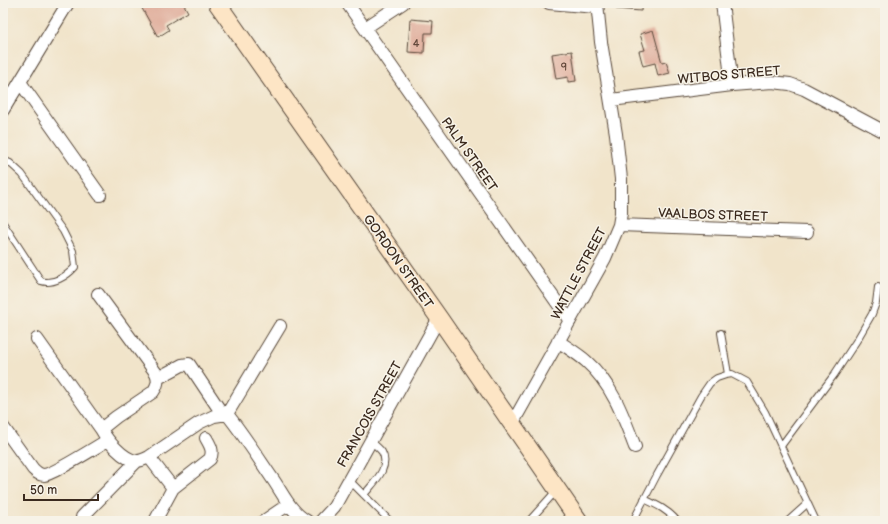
<svg xmlns="http://www.w3.org/2000/svg" width="888" height="524" font-family="'Balsamiq Sans',sans-serif">
  <style>
    .building { fill: #dea794 }
    .lines { fill: none; stroke-linecap: round; stroke-linejoin: round }
    .lane-casing { stroke: #564638; stroke-width: 8 }
    .street-casing { stroke: #564638; stroke-width: 14 }
    .secondary-casing { stroke: #564638; stroke-width: 19 }
    .lane { stroke: #fff; stroke-width: 6 }
    .street { stroke: #fff; stroke-width: 12 }
    .secondary { stroke: #fde5c5; stroke-width: 17 }
    .labels { text-anchor: middle; stroke-width: 3; stroke-linejoin: round; paint-order: stroke }
    .number-label { font-size: 11px; fill: #64493c }
    .street-label { font-size: 13px; fill: #3b2a1e; stroke: #f7f3e8 }
  </style>
  <rect width="100%" height="100%" fill="#f7f3e8"/>
  <filter id="ink" filterUnits="userSpaceOnUse"><feTurbulence type="fractalNoise" baseFrequency=".025" numOctaves="2"/><feDisplacementMap in="SourceGraphic" scale="8" xChannelSelector="R" yChannelSelector="G"/><feConvolveMatrix kernelMatrix="1 2 1 2 8 2 1 2 1" color-interpolation-filters="sRGB"/></filter>
  <filter id="wash" filterUnits="userSpaceOnUse"><feTurbulence type="fractalNoise" baseFrequency=".012" numOctaves="4" result="noise"/><feDisplacementMap in="SourceGraphic" scale="16" xChannelSelector="R" yChannelSelector="G"/><feGaussianBlur stdDeviation="0.9" result="paint"/><feColorMatrix in="noise" values="0 0 0 0 0 0 0 0 0 0 0 0 0 0 0 0 0 1.4 0 .05"/><feComposite in="paint" operator="in"/></filter>
  <g filter="url(#wash)">
    <rect width="100%" height="100%" fill="#f1e4ca"/>
    <g id="blocks">
      <path class="building" d="M139,3H183L188,12L166,25L169,30L158,37Z
        M616,3H642L641,11L616,9Z
        M410,19L433,21L432,33H425L424,53L408,52Z
        M653,30L662,63L666,62L670,73L658,76L655,63L643,66L639,51L645,50L640,34Z
        M572,51L576,81L568,82V77L556,79L552,54Z"/>
    </g>
  </g>
  <g filter="url(#ink)">
    <use href="#blocks" fill-opacity="0" stroke="#564638" stroke-width="1"/>
    <g class="lines">
      <defs>
        <path id="lane" d="M3,160L10,163L22,174L63,231L73,251L75,267C67,276 53,285 41,281L3,223
          M721,333L728,374
          M781,446L834,375L857,340L872,314L876,303L878,287
          M349,480L390,521
          M364,495C373,483 391,468 382,452C379,448 374,444 370,441
          M644,499C657,505 668,510 677,521
          M529,521L556,491
          M633,521L657,475L701,396L710,383L717,378L726,375L732,374L747,382L765,412L816,521
          M788,521L808,503"/>
        <path id="street" d="M347,3L570,321
          M549,3L596,7
          M722,3L732,85
          M365,28L403,3
          M20,82L100,195
          M611,100L732,85L772,82L790,84L804,89L885,132
          M3,110L68,3
          M619,225L807,232
          M98,294L156,373C159,380 158,385 153,392L116,417L101,429
          M37,339L101,429C107,440 123,460 137,461C141,461 145,459 149,457L199,423L214,416L227,414
          M558,341C568,348 578,354 586,361C612,384 623,415 635,447
          M158,378L182,365L189,364L223,415
          M227,414C243,434 257,456 272,478C282,492 291,513 307,521
          M227,414L280,326
          M512,424L605,258L619,225L621,213V179L616,134L601,42L597,3
          M3,427L33,469C36,472 39,475 44,475C54,474 96,447 108,440
          M149,457L173,488L155,521
          M173,488L210,459C214,451 210,445 206,438
          M82,517L137,461
          M264,521L289,504
          M321,521L334,507L439,318"/>
        <path id="secondary" d="M217,3L439,318L579,521"/>
      </defs>
      <use href="#lane" class="lane-casing"/>
      <use href="#street" class="street-casing"/>
      <use href="#secondary" class="secondary-casing"/>
      <use href="#lane" class="lane"/>
      <use href="#street" class="street"/>
      <use href="#secondary" class="secondary"/>
    </g>
  </g>
  <g class="labels">
    <g class="number-label">
      <text x="416" y="47">4</text>
      <text x="564" y="71">9</text>
    </g>
    <g class="street-label">
      <text transform="translate(729 74) rotate(-5)" y="5">WITBOS STREET</text>
      <text transform="translate(470 154) rotate(55)" y="5">PALM STREET</text>
      <text transform="translate(713 214) rotate(2)" y="5">VAALBOS STREET</text>
      <text transform="translate(399 261) rotate(55)" y="5">GORDON STREET</text>
      <text transform="translate(578 273) rotate(-62)" y="5">WATTLE STREET</text>
      <text transform="translate(369 414) rotate(-61)" y="5">FRANCOIS STREET</text>
    </g>
  </g>
  <rect width="888" height="524" fill="none" stroke="#f7f3e8" stroke-width="16"/>
  <path d="M24 494v6h74v-6" fill="none" stroke="#3b2a1e" stroke-width="2"/>
  <text x="30" y="494" font-size="12" fill="#3b2a1e" stroke="#f7f3e8" stroke-width="3" paint-order="stroke">50 m</text>
</svg>
